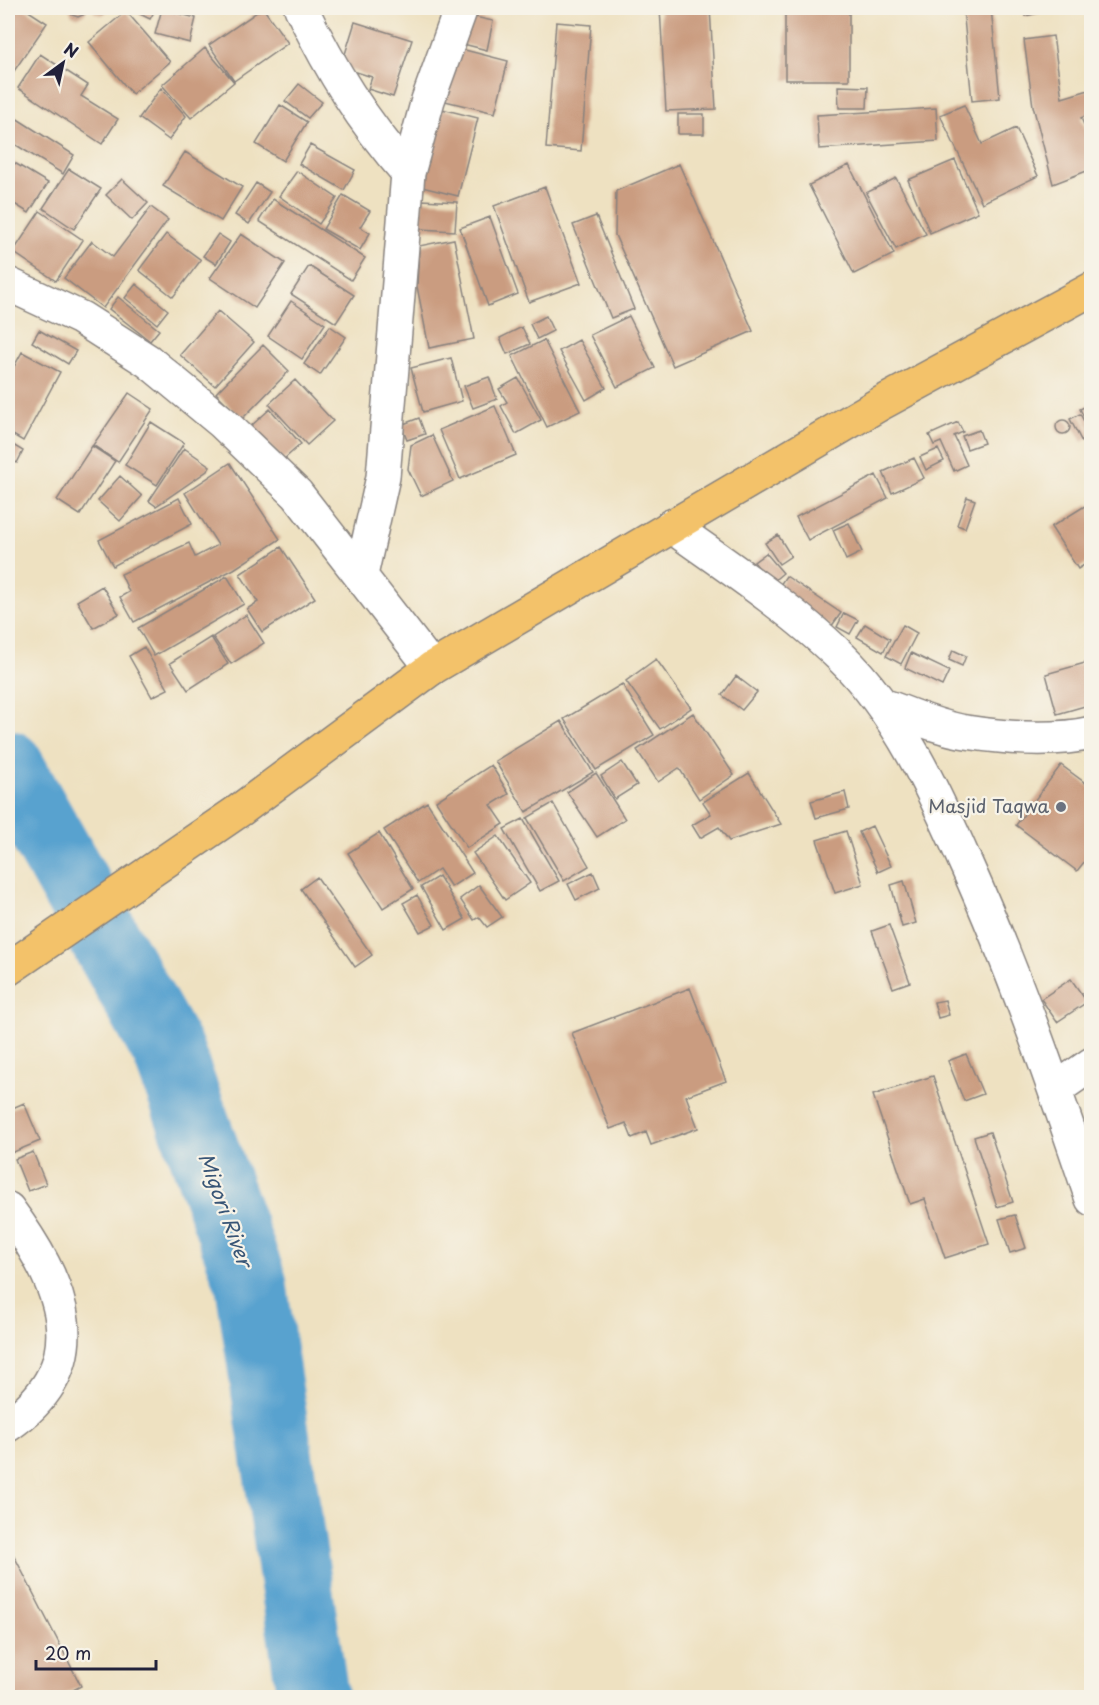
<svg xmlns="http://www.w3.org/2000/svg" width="1099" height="1705" font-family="'Playpen Sans',sans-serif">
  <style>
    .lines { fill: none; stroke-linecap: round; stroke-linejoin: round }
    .river { stroke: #58a2cf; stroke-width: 72 }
    .building { fill: #ca9c80 }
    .minor-casing { stroke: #88827e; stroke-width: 36 }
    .highway-casing { stroke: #88827e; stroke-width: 36 }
    .minor { stroke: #fff; stroke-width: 33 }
    .highway { stroke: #f3c26a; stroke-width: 33 }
    .worship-dot { fill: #6b7280; stroke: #f7f3e8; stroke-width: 2 }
    .labels { text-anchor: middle; stroke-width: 4.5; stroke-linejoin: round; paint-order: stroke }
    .worship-label { font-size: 18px; fill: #5b616d; stroke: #f7f3e8; text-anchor: end }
    .water-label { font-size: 20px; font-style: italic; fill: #385576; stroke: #f7f3e8 }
  </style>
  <rect width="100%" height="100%" fill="#f7f3e8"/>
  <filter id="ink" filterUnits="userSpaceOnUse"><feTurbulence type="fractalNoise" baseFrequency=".0167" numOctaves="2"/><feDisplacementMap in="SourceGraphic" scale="12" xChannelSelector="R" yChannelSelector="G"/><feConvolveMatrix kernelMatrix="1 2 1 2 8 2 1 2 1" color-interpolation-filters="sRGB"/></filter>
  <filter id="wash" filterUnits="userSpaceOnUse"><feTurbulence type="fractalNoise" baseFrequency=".008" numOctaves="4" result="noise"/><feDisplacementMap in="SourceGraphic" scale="24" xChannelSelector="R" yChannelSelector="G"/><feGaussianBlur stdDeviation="1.35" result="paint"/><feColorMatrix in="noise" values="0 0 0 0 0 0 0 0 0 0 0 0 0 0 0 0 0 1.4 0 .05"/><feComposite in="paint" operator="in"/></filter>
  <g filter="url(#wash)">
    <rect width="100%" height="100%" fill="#eee1c1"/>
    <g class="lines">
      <path class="river" d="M8,766L168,1051L251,1283L313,1698"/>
    </g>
    <g id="blocks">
      <path class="building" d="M8,8H24L47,23L12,74L8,71Z
        M69,8H86L85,14L78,17L72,15Z
        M92,8H112L102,15L95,13Z
        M128,8H156L150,19Z
        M263,8L288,43L234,81L209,45Z
        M660,8H710L716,109L666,111Z
        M785,8H849V80H785Z
        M963,8H991L1000,98L972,101Z
        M1023,8H1061L1025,16Z
        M162,9L196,18L190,43L155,34Z
        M126,11L170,62L132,94L89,42Z
        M466,15L493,21L487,50L459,43Z
        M355,22L412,40L393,97L368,89L372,77L341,67Z
        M556,22L591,25L581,151L546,148Z
        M1053,36L1062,98L1092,89V113L1081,118L1092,143V169L1053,184L1033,106L1024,40Z
        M205,48L234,82L191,118L162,85Z
        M457,48L508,61L495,113L445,101Z
        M40,54L88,85L81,96L118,119L102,144L18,88Z
        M299,84L322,102L308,118L285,101Z
        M838,86L868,87L867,108H839Z
        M161,88L186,116L169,140L139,118Z
        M280,105L307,122L283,161L256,144Z
        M964,105L982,144L1016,128L1038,176L982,203L940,115Z
        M936,108L938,141L819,149L817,115Z
        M442,109L478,118L458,196L422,187Z
        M8,113L74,155L63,174L8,140Z
        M678,114H704V134H678Z
        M310,145L355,170L344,190L299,164Z
        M185,152L242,187L221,221L163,186Z
        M8,159L48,183L29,213L8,200Z
        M955,160L978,212L930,233L908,180Z
        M679,164L753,331L673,366L615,235L616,191Z
        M849,165L894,254L854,274L809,185Z
        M69,169L101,189L74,229L43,208Z
        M297,171L337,198L319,224L279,196Z
        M896,178L926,234L896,249L866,193Z
        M122,179L148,203L132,220L106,195Z
        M256,183L270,192L249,224L235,215Z
        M545,187L581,283L529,302L494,206Z
        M343,195L370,211L360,227L370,233L360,250L323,229Z
        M273,199L365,258L351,280L259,221Z
        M422,200L457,202L455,231L420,229Z
        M151,207L168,220L103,308L64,278L92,241L113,257Z
        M40,211L83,240L56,281L13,252Z
        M596,216L634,309L611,318L573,225Z
        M490,217L518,294L488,306L460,228Z
        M166,234L201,260L173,297L139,270Z
        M218,234L230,242L216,264L203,256Z
        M241,234L285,263L255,308L210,278Z
        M454,239L474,339L429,348L417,286L419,246Z
        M309,266L354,295L336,323L291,294Z
        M136,284L168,310L157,324L125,298Z
        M118,297L159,330L150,341L109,309Z
        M291,301L325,324L302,359L268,336Z
        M218,311L254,342L215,386L180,355Z
        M546,316L553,331L537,339L530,324Z
        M629,316L655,368L617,387L590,335Z
        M330,326L346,337L320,375L304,364Z
        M522,327L530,344L507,354L500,338Z
        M39,330L76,351L68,364L32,342Z
        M544,340L580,411L547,427L512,356Z
        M579,340L606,388L586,400L559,351Z
        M263,345L289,371L242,419L216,393Z
        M22,352L60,372L23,441L8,432V378Z
        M451,358L462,401L423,412L411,368Z
        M489,377L497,399L473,408L464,386Z
        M518,378L541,420L516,434L501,406L507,402L499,389Z
        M295,380L333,421L307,445L269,404Z
        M129,393L153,409L118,462L93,445Z
        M1092,403V433L1080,409Z
        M495,406L516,455L460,479L439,430Z
        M270,409L301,444L283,460L251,426Z
        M1080,414L1092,436L1082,442L1070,419Z
        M419,418L425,434L407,440L401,425Z
        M1056 427a7 7 0 1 1 14 0a7 7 0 1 1-14 0Z
        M151,422L184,443L157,485L125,465Z
        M958,422L963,432L954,436L967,465L954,471L941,442L934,445L929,435Z
        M979,430L984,443L967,449L962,436Z
        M432,435L453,481L421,496L408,469L411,445Z
        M8,442L23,451L17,463L8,458Z
        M92,446L115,461L80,515L57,500Z
        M184,448L210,466L207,471L156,506L149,501Z
        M938,449L944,461L926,470L920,457Z
        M914,458L924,478L892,493L883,472Z
        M230,463L280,539L234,569L134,622L120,597L129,592L121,574L189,543L195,557L218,545L185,493Z
        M876,475L888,498L808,540L796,517Z
        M120,476L142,496L120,521L98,501Z
        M967,497L975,500L965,528L957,525Z
        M179,498L192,524L113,566L99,540Z
        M1088,504L1092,509V560L1078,569L1051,527Z
        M849,523L862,552L846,560L833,530Z
        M778,535L791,556L779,564L765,543Z
        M281,547L315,598L262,632L247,609L258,602L240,574Z
        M766,553L783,573L771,583L754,562Z
        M227,576L244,604L154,656L138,628Z
        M786,576L841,613L831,627L776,591Z
        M102,586L119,614L93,628L77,601Z
        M844,613L858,620L850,634L837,627Z
        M246,615L264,643L231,664L213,637Z
        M865,624L890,639L883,652L857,637Z
        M903,625L917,633L901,664L886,656Z
        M211,637L228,664L188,690L170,663Z
        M144,647L168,689L152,697L129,656Z
        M953,650L966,656L962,666L949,660Z
        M911,653L949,671L942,686L905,668Z
        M656,659L691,708L660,729L626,681Z
        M1092,661V704L1057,714L1046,674Z
        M736,676L757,692L742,710L722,695Z
        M622,684L654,735L596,770L564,719Z
        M693,713L734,775L699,799L679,768L658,782L637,750Z
        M561,721L593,772L526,812L495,761Z
        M622,762L637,785L615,799L601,776Z
        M491,765L509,794L491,805L504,824L467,848L436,801Z
        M1061,765L1092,788V852L1077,871L1016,825Z
        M596,773L625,819L597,837L567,792Z
        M749,773L781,824L729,841L719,827L700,838L692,825L711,814L703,802Z
        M845,792L849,809L816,818L811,801Z
        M427,802L473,873L451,887L439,869L418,883L384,830Z
        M553,803L589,866L564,881L527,818Z
        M523,819L559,881L540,891L504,829Z
        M872,826L891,866L878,872L859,832Z
        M846,831L863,884L835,893L817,840Z
        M379,833L413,889L383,908L348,853Z
        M498,836L530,883L505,900L473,853Z
        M593,872L600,888L576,900L568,884Z
        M439,876L465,919L446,930L421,887Z
        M317,877L372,955L355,967L301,889Z
        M904,881L916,923L902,927L891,885Z
        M479,885L502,917L487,927L479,917L474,920L460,899Z
        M417,895L434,925L420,932L403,903Z
        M889,925L910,982L893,988L872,931Z
        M1071,979L1087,1002L1057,1022L1041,999Z
        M690,988L726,1081L686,1096L698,1128L651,1145L646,1132L632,1138L626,1123L610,1129L572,1033Z
        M945,1000L949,1015L938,1018L934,1002Z
        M966,1054L983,1094L964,1101L948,1061Z
        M933,1076L989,1244L945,1258L925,1199L910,1204L873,1095Z
        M24,1103L40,1141L9,1154L8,1110Z
        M990,1132L1013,1202L997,1207L974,1137Z
        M33,1152L46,1184L28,1191L15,1159Z
        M1015,1215L1026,1248L1010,1253L999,1219Z
        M8,1544L81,1686L58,1698H8Z"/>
    </g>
  </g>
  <g filter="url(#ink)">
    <use href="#blocks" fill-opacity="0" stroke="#88827e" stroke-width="1.5"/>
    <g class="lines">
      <defs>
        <path id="minor" d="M301,8C332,72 361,119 408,173
          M8,284L81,318L148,361L223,423L297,494L432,668
          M671,526C726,565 792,609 840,656C898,712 934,791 966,864C1015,973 1054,1086 1092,1199
          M361,575L383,477L408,173L428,100L461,8
          M882,705C909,714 938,728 966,732C1005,738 1053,742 1092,733
          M1056,1089L1092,1064
          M8,1209C61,1281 99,1362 8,1425"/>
        <path id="highway" d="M8,969L240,810L432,668L878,405L1092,289"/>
      </defs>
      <use href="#minor" class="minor-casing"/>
      <use href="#highway" class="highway-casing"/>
      <use href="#minor" class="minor"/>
      <use href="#highway" class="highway"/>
    </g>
  </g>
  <circle class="worship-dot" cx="1061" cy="807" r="6"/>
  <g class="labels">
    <g class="worship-label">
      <text x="1049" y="813">Masjid Taqwa</text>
    </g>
    <g class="water-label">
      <text transform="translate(225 1210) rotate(70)" y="7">Migori River</text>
    </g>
  </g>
  <rect width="1099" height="1705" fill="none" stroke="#f7f3e8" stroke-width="30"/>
  <g transform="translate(63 63) rotate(33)" stroke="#f7f3e8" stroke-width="4.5" paint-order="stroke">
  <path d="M0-4.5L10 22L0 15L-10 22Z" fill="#22223b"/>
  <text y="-9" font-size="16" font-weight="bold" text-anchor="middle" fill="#22223b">N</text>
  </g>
  <path d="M36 1660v9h120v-9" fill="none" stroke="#22223b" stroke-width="3"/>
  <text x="45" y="1660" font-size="18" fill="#22223b" stroke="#f7f3e8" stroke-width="4.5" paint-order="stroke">20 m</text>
</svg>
